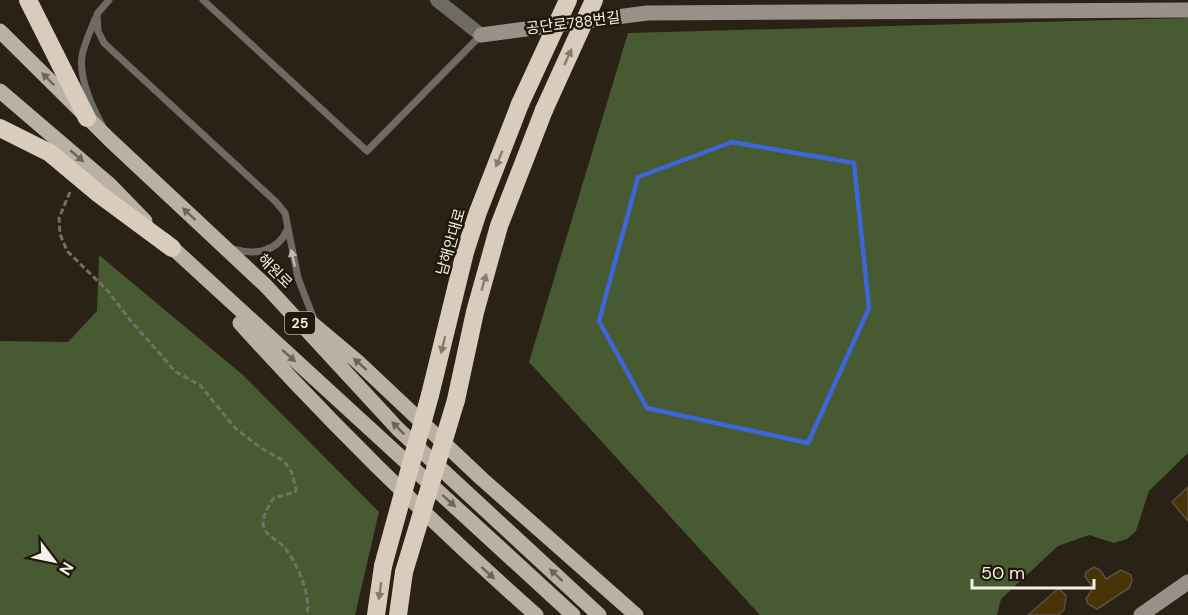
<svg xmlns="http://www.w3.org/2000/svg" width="1188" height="615" font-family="'DM Sans','Noto Sans KR',sans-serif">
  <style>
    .forest { fill: #485a32 }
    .building { fill: #4a3207; stroke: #5a5143; stroke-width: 1.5 }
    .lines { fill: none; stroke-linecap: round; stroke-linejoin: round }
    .path { stroke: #766f65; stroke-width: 3; stroke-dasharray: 6 3; stroke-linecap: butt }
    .lane { stroke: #6f6a64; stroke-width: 7 }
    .street { stroke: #6f6a64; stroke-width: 14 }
    .secondary { stroke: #999188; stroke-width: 15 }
    .primary { stroke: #bbb0a4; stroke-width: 15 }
    .highway { stroke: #d9ccbd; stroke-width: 18 }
    .highway-bridge { stroke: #d9ccbd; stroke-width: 18 }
    .oneway { fill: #867b6e }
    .oneway2 { fill: #6e6458 }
    .oneway3 { fill: #bfbab3 }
    .marked { fill: none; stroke: #3d66da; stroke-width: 4.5; stroke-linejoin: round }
    .labels { text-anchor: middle; stroke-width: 5; stroke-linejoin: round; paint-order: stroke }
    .shield { fill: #21190d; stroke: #b5afa6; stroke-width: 1.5 }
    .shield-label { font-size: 14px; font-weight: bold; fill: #f4efe7 }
    .street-label { font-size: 15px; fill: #f4efe7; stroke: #21190d }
  </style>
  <rect width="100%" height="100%" fill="#2a2216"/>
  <path class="forest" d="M1188,18V453L1149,491L1136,531L1127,539L1114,543L1089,535L1058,546L1001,599L997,615H760L529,362L628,33Z
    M99,255L243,375L379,512L355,615H0V341L68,342L97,311Z"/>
  <path class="building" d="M1188,487V521L1172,502Z
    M1094,567L1100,570L1106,579L1121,570L1131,575L1132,580L1129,588L1097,609L1088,604L1086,599L1093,588L1085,576L1086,572Z
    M1059,588L1066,596L1064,610L1058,615H1028Z"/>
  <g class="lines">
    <path class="path" d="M70,192L59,218L60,234L67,251L108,291L130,320L176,372L200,385L235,428L261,448L284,461L292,473L296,489L295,492L274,498C269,505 260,519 264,528C268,537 278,540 284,547C297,562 311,595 307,615"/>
    <path class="lane" d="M109,0L97,14L98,31L104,43L276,202L285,213L298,278L315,322
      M203,0L367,151L481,35
      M95,19C91,30 84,44 82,56C79,79 91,105 102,125
      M232,249C254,255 277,253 287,230"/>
    <path class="street" d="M437,0L481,35"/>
    <path class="secondary" d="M481,35L647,13L1188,10
      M1141,615L1188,582"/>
    <path class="primary" d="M0,31L110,140L266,286L398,429L599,615
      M0,91L110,185L145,221
      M164,240L573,615
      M308,320L358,362L482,479L636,615
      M240,323C333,426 432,523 536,615"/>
    <path class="highway" d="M28,0L87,118
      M0,128L50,153L99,194L172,248
      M430,395L465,252L478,212L520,104
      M456,400L475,312L499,226L544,110
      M376,615L383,566
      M398,615L404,572"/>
    <path class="highway-bridge" d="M520,104L568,0
      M544,110L594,0
      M383,566L430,395
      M404,572L456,400"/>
  </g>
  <defs><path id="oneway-solid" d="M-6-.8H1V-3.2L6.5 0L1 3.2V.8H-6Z" transform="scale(1.5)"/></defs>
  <g class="oneway">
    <use href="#oneway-solid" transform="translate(568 57) rotate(-66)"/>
    <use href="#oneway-solid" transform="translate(499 159) rotate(112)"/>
    <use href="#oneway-solid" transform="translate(484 282) rotate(-74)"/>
    <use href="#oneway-solid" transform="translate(443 345) rotate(104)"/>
    <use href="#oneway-solid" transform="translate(380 591) rotate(98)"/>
  </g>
  <g class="oneway2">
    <use href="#oneway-solid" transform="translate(48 79) rotate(-134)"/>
    <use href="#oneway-solid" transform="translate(77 156) rotate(41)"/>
    <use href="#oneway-solid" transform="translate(189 214) rotate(-137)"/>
    <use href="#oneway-solid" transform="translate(289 356) rotate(42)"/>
    <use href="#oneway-solid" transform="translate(360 364) rotate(-138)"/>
    <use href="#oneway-solid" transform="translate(398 428) rotate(-135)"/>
    <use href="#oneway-solid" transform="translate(449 501) rotate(42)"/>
    <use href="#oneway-solid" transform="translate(488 573) rotate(42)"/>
    <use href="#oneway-solid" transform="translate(556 575) rotate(-137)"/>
  </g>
  <use class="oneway3" href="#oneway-solid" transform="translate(293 258) rotate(-103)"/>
  <path class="marked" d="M732,142L854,163L869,308L808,443L647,408L599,321L638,177Z"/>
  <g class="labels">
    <rect class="shield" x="285" y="312" width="30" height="22" rx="4.5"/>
    <g class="shield-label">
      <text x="300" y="328">25</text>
    </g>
    <g class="street-label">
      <text transform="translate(573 23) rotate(-7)" y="5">공단로788번길</text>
      <text transform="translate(451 242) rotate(-74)" y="5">남해안대로</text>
      <text transform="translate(275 271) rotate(45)" y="5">해원로</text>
    </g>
  </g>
  <g transform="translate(54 561) rotate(122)" stroke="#21190d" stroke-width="4.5" paint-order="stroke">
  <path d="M0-4.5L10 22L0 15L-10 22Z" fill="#f4efe7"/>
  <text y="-9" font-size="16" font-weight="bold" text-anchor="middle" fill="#f4efe7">N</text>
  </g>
  <path d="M972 579v9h122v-9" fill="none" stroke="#f4efe7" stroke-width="3"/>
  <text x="981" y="579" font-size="18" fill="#f4efe7" stroke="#21190d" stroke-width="4.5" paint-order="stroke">50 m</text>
</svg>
